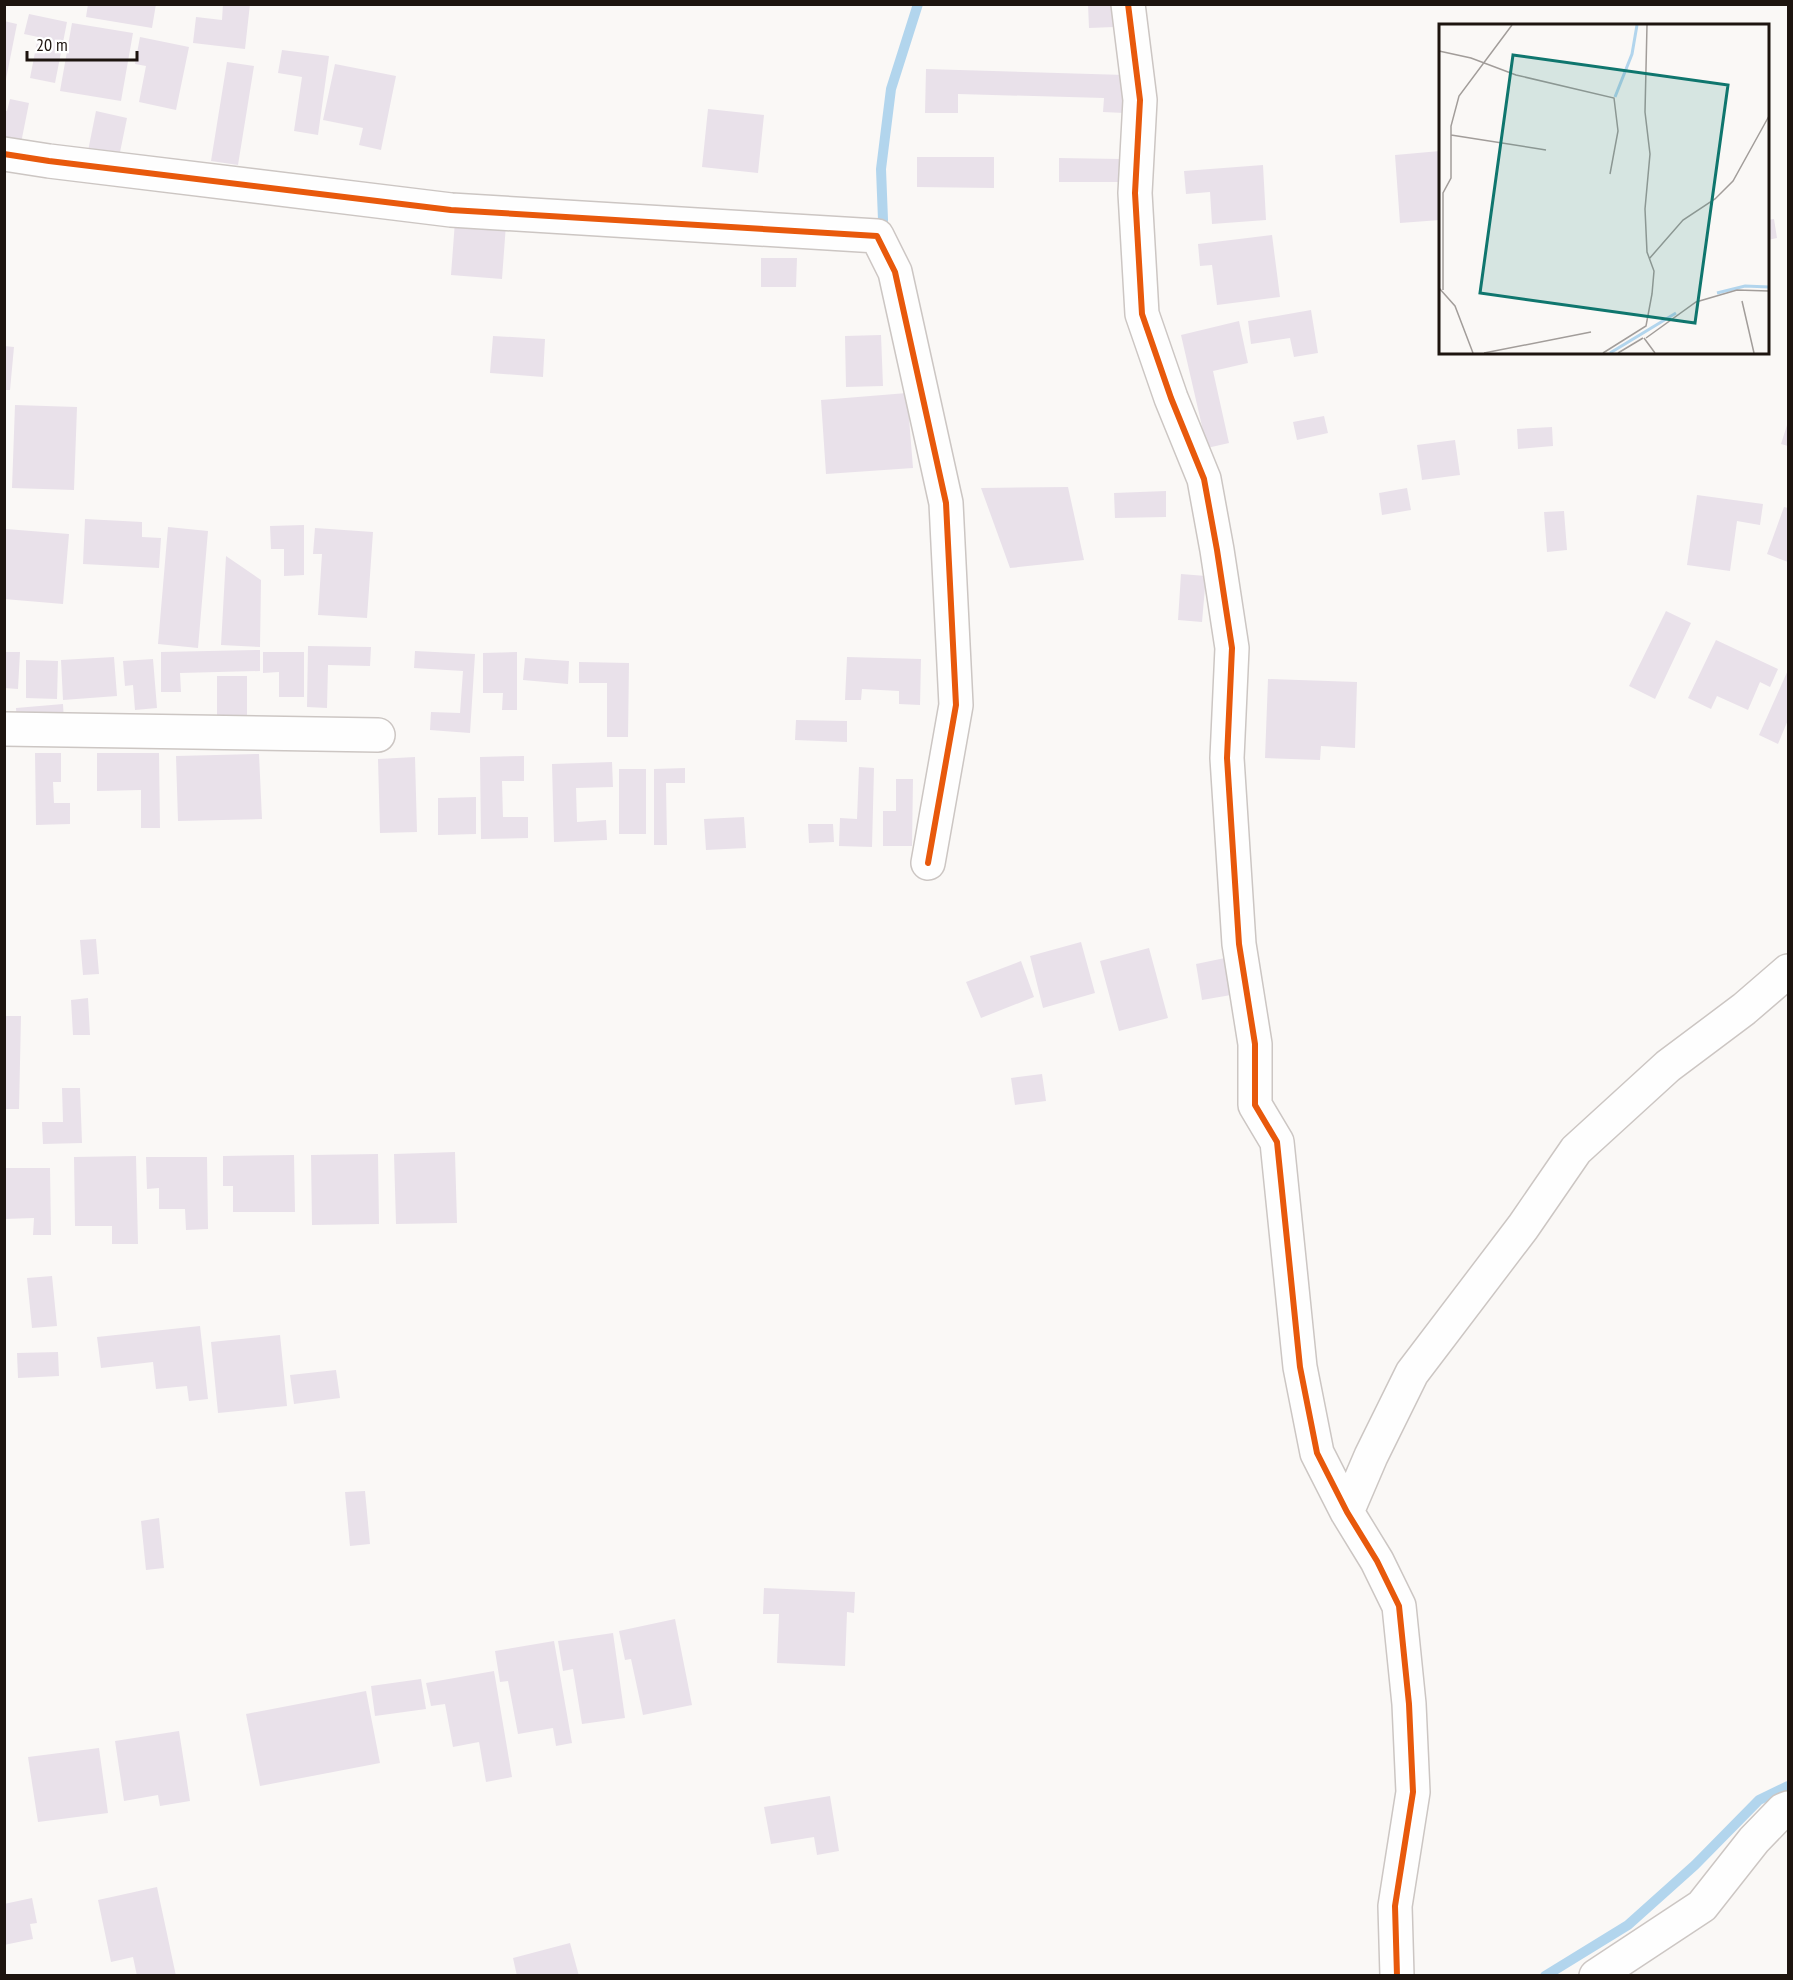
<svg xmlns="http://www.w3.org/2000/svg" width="1793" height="1980" font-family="'PT Sans Narrow',sans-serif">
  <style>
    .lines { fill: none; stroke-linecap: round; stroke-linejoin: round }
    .stream { stroke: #b2d5ed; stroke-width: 10 }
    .building { fill: #e9e1ea }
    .street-casing { stroke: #ccc6c3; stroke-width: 36 }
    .street { stroke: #fefefe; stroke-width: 33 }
    .cycleway-casing { stroke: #fff; stroke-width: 10 }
    .cycleway { stroke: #e8590c; stroke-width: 6 }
    .inset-river { fill: none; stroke: #b2d5ed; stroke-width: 3 }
    .inset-road { fill: none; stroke: #a29d9a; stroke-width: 1.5 }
    .view { fill: #0f766e; fill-opacity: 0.15; stroke: #0f766e; stroke-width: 3 }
    .inset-edge { fill: none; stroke: #1d140f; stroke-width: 3 }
  </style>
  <rect width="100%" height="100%" fill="#faf8f6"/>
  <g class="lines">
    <path class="stream" d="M878,233L883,220L881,169L891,89L918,4
      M1545,1976L1628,1925L1695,1865L1759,1800L1788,1786"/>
  </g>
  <path class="building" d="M88,4H156L152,28L86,17Z
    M223,4H250L245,49L193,43L196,17L222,20Z
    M1088,4H1113L1114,27L1089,28Z
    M29,14L67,22L55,83L30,78L38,37L24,34Z
    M4,21L17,24L6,79H4Z
    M72,23L133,33L121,101L60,91Z
    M140,37L189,47L176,110L139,102L146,66L135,64Z
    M282,50L329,56L318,135L294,131L302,77L278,73Z
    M227,62L254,66L238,165L211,161Z
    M335,64L396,76L381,150L359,145L363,128L323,120Z
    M926,69L1125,75L1124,113L1103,112L1104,98L958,94V113H925Z
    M10,99L29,103L20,148L4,145V110L7,111Z
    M708,109L764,115L758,173L702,167Z
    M96,111L127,118L118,162L87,156Z
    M1440,151V220L1400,223L1395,155Z
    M917,157H994V188L917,187Z
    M1059,158L1121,159L1120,182H1059Z
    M1263,165L1266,220L1212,224L1210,192L1186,194L1184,171Z
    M1774,219L1777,238L1768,240V220Z
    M455,221L506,224L502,279L451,275Z
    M1272,235L1280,297L1217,305L1212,265L1200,266L1198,244Z
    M761,258H797L796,287H761Z
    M1311,310L1318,353L1294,357L1290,338L1251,344L1248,321Z
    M1239,321L1248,363L1213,371L1229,443L1207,448L1181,335Z
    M881,335L883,386L846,387L845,336Z
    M493,336L545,339L543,377L490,373Z
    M4,346L14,347L10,390H4Z
    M907,393L913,468L826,474L821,400Z
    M15,405L77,407L74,490L12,488Z
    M1324,416L1328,433L1297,440L1293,422Z
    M1788,422V446L1781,444Z
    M1552,427L1553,446L1518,449L1517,429Z
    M1455,440L1460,475L1422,480L1417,445Z
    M1068,487L1084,560L1010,568L981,488Z
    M1407,488L1411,510L1382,515L1379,493Z
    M1166,491V517L1115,518L1114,493Z
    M1697,495L1763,504L1760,525L1737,521L1730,571L1687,565Z
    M1784,507L1788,508V562L1767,554Z
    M1564,511L1567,550L1547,552L1544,512Z
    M85,519L142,522V537L161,538L159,568L83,564Z
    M304,525V575L284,576V549H271L270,526Z
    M168,527L208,531L198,648L158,644Z
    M315,528L373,532L367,618L318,615L322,554H313Z
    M6,529L69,534L63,604L4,599Z
    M226,556L261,580L260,647L221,645Z
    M1181,574L1206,576L1202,622L1178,620Z
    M1666,611L1691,623L1655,699L1629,686Z
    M1716,640L1778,669L1770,687L1760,682L1748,710L1717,696L1711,709L1688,698Z
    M308,646L371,647L370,666L328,665L327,708L307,707Z
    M260,650V671L180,673L181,692H161V652Z
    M415,651L475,654L470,733L430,730L431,712L460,713L463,671L414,668Z
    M4,652H20L18,689L4,688Z
    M263,652H304V697H279V672L263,673Z
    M517,652V710H502L503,693H483V653Z
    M114,657L117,696L63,700L61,660Z
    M847,657L921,659L920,705L899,704V691L862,689L861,700H845Z
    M525,658L569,661L568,684L523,680Z
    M153,659L157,708L135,710L133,685L125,686L123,661Z
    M26,660L58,661L57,699L26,698Z
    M579,662L629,663L628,737H607V683H579Z
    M1788,670V720L1778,744L1759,735Z
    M217,676H247V726L217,725Z
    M1268,679L1357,682L1355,748L1321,746L1320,760L1265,758Z
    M63,704L64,721L17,725L16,708Z
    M796,720L847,721V742L795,740Z
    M35,753H61V782H53L54,803H70V824L36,825Z
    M97,753H159L160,828H141V790L97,791Z
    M259,754L262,819L178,821L176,756Z
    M524,756V781H502L503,817H528V838L481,839L480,757Z
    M415,757L417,832L380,833L378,759Z
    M612,762L613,787L576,788L577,822L606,820L607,840L554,842L552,764Z
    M859,767L874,768L872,847L839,846L840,818L857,819Z
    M685,768V783H666L667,845H654V769Z
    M619,769H646V834H619Z
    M896,779H913L912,846H883V811H896Z
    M476,797V834L438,835V798Z
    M744,817L746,848L706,850L704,819Z
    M808,824H833L834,842L809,843Z
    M96,939L99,974L83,975L80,940Z
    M1081,942L1095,993L1043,1008L1030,956Z
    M1149,948L1168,1018L1119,1031L1100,961Z
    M1225,958L1231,995L1202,1000L1196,964Z
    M1021,961L1034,997L981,1018L966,982Z
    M88,998L90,1035H73L71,1000Z
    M4,1016H21L19,1109H4Z
    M1042,1074L1046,1101L1015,1105L1011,1078Z
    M62,1088H80L82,1143L43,1144L42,1122H63Z
    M455,1152L457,1223L396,1224L394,1154Z
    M378,1154L379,1224L312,1225L311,1155Z
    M294,1155L295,1212H233V1186H223V1156Z
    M136,1156L138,1244H112V1226H75L74,1157Z
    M146,1157H207L208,1229L186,1230L185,1209H159V1188L147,1189Z
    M4,1168H50L51,1235H33L34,1218L4,1219Z
    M52,1276L57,1326L32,1328L27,1278Z
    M200,1326L208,1399L189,1401L187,1386L156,1389L153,1362L101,1368L97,1337Z
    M280,1335L287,1406L218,1413L211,1342Z
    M58,1352L59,1376L18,1378L17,1353Z
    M336,1370L340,1398L294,1404L290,1375Z
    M365,1491L370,1544L350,1546L345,1492Z
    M159,1518L164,1568L146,1570L141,1521Z
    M764,1588L855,1592L854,1613L847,1612L845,1666L777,1663L779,1614H763Z
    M675,1619L692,1705L643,1715L631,1659L625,1660L619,1631Z
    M613,1633L625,1718L582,1724L573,1669L563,1671L558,1641Z
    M554,1641L572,1743L556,1746L553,1728L518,1734L508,1681L500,1682L495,1651Z
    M494,1671L512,1777L486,1782L479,1742L453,1747L445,1704L431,1706L426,1683Z
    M421,1679L426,1709L375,1716L371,1686Z
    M366,1691L380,1763L260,1786L246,1714Z
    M179,1731L190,1801L160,1806L158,1795L124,1801L115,1741Z
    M99,1748L108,1813L38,1822L28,1757Z
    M830,1796L839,1851L817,1855L814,1837L771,1844L764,1807Z
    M157,1887L176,1976H137L133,1957L111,1962L98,1900Z
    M32,1898L37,1923L30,1924L33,1939L4,1945V1904Z
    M570,1943L579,1976H517L513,1958Z"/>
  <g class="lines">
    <defs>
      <path id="street" d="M1128,4L1140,100L1135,193L1142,314L1171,398L1204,479L1217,550L1232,648L1227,758L1239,944L1255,1044V1105L1277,1142L1300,1367L1317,1453L1347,1512L1377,1561L1399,1606L1409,1704L1413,1792L1395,1906L1397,1976
        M4,154L49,161L451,210L877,236L895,272L946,503L956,705L928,863
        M4,729L378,735
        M1347,1512L1371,1456L1412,1373L1523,1227L1576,1150L1668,1066L1744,1009L1788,971
        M1596,1976L1702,1906L1754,1840L1783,1810L1788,1808"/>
    </defs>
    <use href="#street" class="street-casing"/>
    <use href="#street" class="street"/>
    <defs>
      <path id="cycleway" d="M1128,4L1140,100L1135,193L1142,314L1171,398L1204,479L1217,550L1232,648L1227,758L1239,944L1255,1044V1105L1277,1142L1300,1367L1317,1453L1347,1512L1377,1561L1399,1606L1409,1704L1413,1792L1395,1906L1397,1976
        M4,154L49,161L451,210L877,236L895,272L946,503L956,705L928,863"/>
    </defs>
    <use href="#cycleway" class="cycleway-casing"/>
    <use href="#cycleway" class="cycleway"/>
  </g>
  <g transform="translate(1439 24)">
    <rect width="330" height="330" fill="#faf8f6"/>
    <path class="inset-river" d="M176,73L193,30L198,1M278,269L306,262L330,263M171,329L237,289"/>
    <path class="inset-road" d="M0,27L32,34L77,51L175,74L179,107L171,150M12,111L107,126M210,235L244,196L276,175L294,157L330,92M0,264L16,282L34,329M4,266V169L12,154V102L20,72L73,1M303,277L315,329M205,314L216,329M207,314L257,278L298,266L330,267M45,329L152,308M164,329L207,302L213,270L215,247L208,228L206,185L211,130L206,88L208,1M179,329L204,314"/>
    <path class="view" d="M74,31L289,61L256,299L41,269Z"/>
    <rect width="330" height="330" class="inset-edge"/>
  </g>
  <rect width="1793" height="1980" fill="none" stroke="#1d140f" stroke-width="12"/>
  <path d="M27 51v9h110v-9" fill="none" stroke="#1d140f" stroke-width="3"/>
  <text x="36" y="51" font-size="18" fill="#1d140f" stroke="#ffffff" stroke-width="4.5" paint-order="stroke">20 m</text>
</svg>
